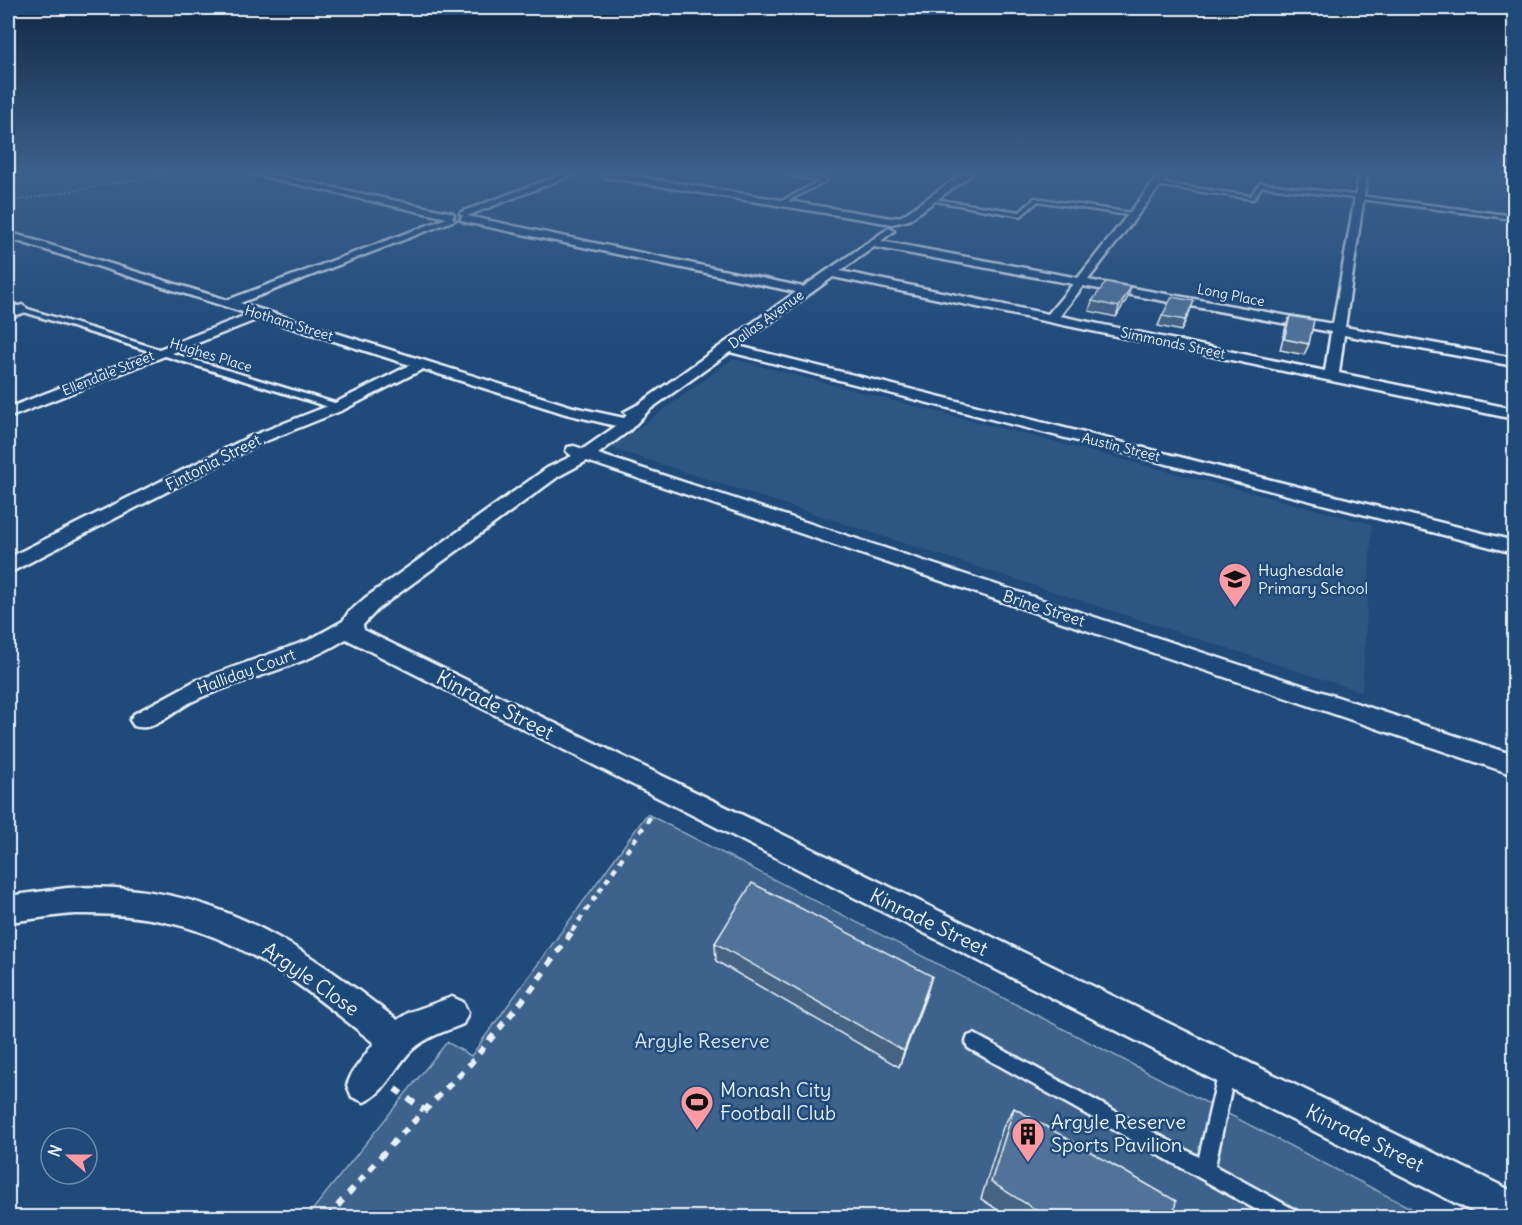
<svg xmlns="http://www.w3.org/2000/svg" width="1522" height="1225" font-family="Delius,sans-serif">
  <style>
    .built { fill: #2e5683 }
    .green { fill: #3c628c; stroke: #92aac2; stroke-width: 1.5 }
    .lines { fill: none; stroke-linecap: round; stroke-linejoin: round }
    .lane-casing { stroke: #e8f1f8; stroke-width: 5 }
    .street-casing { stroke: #e8f1f8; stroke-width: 5 }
    .path-far2 { stroke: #e8f1f8; stroke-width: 1.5; stroke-dasharray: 2 2; stroke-linecap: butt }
    .path-far1 { stroke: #e8f1f8; stroke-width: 4.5; stroke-dasharray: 6 6; stroke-linecap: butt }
    .path { stroke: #e8f1f8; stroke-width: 6; stroke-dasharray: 8 8; stroke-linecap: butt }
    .lane { fill: #1f4a7a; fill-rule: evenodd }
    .street { fill: #1f4a7a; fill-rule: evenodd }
    .wall { fill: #466384; stroke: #e8f1f8; stroke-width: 1.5 }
    .shaded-wall { fill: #39506b; stroke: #e8f1f8; stroke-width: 1.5 }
    .building { fill: #517399; stroke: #e8f1f8; stroke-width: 1.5 }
    .labels { text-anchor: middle; stroke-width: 5; stroke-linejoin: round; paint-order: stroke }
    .far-street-label { font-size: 14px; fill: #e8f1f8; stroke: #1f4a7a }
    .street-label { font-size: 16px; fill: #e8f1f8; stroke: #1f4a7a }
    .poi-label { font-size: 16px; fill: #e8f1f8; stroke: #1f4a7a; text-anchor: start }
    .near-street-label { font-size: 20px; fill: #e8f1f8; stroke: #1f4a7a }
    .near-park-label { font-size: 20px; fill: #d7e3ed; stroke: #1f4a7a }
    .near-poi-label { font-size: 20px; fill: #e8f1f8; stroke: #1f4a7a; text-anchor: start }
  </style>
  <rect width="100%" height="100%" fill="#1f4a7a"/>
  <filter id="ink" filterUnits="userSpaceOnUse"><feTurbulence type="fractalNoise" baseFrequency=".0167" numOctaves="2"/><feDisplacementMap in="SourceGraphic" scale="12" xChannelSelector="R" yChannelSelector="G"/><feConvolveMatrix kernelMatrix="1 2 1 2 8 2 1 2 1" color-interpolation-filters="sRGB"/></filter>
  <g filter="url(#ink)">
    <path class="built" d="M733,359L1372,524L1362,692L611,448Z"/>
    <path class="green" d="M647,814L1428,1217L306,1218L447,1042L471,1056Z"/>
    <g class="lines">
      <defs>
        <path id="lane" d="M788,174H798L827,180L782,204L780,202L820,181Z
          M1157,183L1251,196L1260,183L1514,216V219L1262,186L1253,199L1155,185Z
          M1035,198L1137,214L1134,216L1038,201L1021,216L930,200L932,199L1020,212Z
          M8,303L341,405L342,407L335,409L8,307Z
          M974,1034L1199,1157L1219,1071L1221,1065L1227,1063L1233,1065L1235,1071L1215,1166L1297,1211L1299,1218H1271L968,1048L966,1042L968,1036Z"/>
        <path id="street" d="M252,174H268L449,212L453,213L454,215L452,217L455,220L240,303L573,407L624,418L627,415L624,412L639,404L796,292L465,222L460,219L463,216L460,214L461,212L563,174H575L467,216L803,287L889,228L894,231L881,241L1078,278L1160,174H1169L1088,280L1333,324L1359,174H1367L1345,327L1514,358V366L1344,335L1339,373L1514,409V419L833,277L738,346L1514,541V553L730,352L649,410L630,430L598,454L1514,755V775L587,461L559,476L379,608L363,625L364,630L1514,1192V1218H1485L346,639C299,669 241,678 191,702C174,711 153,733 134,726L130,720L134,714L195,681L309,640L343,621L348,613L365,598L547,468L572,456L566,451L568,447L574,446L583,449L616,426L566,414L423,369L343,410L261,443L15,570L8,572V558L249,437L333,404L410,365L261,318L8,418V408L249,314L8,238V232L227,300L447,218ZM874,247L1073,284L1048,314L840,271ZM1083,286L1331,332L1325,371L1060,316Z
          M601,174H621L892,218L902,216L962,174H972L909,220L892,224L605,177Z
          M22,305L28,309L26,312L8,318V310Z
          M67,888C206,880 293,939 397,1020L410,1012L452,997L463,1002L468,1013L463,1024C445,1032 427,1036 412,1050C395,1066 386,1093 364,1102L352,1097L347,1085L352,1073L374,1043C275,964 210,911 76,914C53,915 30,920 8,922V896Z"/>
      </defs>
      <use href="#lane" class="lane-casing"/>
      <use href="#street" class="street-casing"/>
      <path class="path-far2" d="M8,202L167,174"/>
      <path class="path-far1" d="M572,931L653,813"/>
      <path class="path" d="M395,1089L424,1110
        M327,1218L390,1146L470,1064L531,990L573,930"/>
      <use href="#lane" class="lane"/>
      <use href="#street" class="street"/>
    </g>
    <path class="wall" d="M1128,297L1116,317L1089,311L1092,301Z
      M1190,311L1181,331L1158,326L1162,316Z
      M1290,316L1309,344L1304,355L1280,350L1286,326Z
      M715,943L927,993L899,1067L716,961Z
      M1014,1108L1173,1218H1010L981,1199L1003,1127Z"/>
    <path class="shaded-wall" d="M1131,287L1128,297L1116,317L1119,307Z
      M1194,301L1190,311L1181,331L1185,320Z
      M932,976L927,993L899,1067L904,1051Z"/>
    <path class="building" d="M1106,282L1131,287L1119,307L1092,301Z
      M1172,297L1194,301L1185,320L1162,316Z
      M1290,316L1314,320L1309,344L1284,339Z
      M752,883L932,976L904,1051L715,943Z
      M1014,1108L1176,1201L1173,1218H1049L991,1182Z"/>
  </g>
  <linearGradient id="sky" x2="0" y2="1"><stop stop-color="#112943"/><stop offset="0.5" stop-color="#3c608d"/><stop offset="1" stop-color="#3c608d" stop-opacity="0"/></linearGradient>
  <rect width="1522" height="345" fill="url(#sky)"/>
  <defs>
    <symbol id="school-pin" viewBox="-11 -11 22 30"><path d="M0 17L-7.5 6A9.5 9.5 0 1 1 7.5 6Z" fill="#ff9aa2" stroke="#1f4a7a"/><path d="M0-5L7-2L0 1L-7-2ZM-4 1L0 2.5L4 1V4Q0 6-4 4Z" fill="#111"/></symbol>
    <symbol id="stadium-pin" viewBox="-11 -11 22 30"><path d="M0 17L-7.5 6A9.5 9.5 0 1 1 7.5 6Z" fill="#ff9aa2" stroke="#1f4a7a"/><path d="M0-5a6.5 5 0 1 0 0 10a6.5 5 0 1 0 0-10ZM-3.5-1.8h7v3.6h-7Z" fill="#111"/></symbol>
    <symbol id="building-pin" viewBox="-11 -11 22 30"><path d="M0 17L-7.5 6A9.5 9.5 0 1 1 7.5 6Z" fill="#ff9aa2" stroke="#1f4a7a"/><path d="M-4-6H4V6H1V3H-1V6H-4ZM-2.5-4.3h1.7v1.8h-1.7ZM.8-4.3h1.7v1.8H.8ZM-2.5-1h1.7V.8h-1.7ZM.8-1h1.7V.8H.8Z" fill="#111"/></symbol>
  </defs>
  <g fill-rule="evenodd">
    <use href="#school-pin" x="1216" y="560" width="38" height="52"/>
    <use href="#stadium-pin" x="678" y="1083" width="38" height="52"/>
    <use href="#building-pin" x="1009" y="1115" width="38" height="52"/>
  </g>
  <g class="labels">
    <g class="far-street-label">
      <text transform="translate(1231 295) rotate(11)" y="5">Long Place</text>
      <text transform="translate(766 319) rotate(-36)" y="5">Dallas Avenue</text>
      <text transform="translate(289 323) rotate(17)" y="5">Hotham Street</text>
      <text transform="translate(1173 343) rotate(12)" y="5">Simmonds Street</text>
      <text transform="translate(211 355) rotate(17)" y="5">Hughes Place</text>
      <text transform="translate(108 373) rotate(-22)" y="5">Ellendale Street</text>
      <text transform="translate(1121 447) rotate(14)" y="5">Austin Street</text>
    </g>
    <g class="street-label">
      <text transform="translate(213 462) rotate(-27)" y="6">Fintonia Street</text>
      <text transform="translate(1044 608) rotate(18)" y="6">Brine Street</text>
      <text transform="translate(246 671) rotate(-20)" y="6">Halliday Court</text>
    </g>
    <g class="poi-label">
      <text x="1258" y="576">Hughesdale<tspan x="1258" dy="18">Primary School</tspan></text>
    </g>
    <g class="near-street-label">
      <text transform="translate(495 705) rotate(27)" y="7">Kinrade Street</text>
      <text transform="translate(929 922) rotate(26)" y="7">Kinrade Street</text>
      <text transform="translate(311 979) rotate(35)" y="7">Argyle Close</text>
      <text transform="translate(1365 1138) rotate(26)" y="7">Kinrade Street</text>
    </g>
    <g class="near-park-label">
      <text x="702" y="1048">Argyle Reserve</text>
    </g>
    <g class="near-poi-label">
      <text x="720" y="1097">Monash City<tspan x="720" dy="23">Football Club</tspan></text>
      <text x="1051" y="1129">Argyle Reserve<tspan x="1051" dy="23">Sports Pavilion</tspan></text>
    </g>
  </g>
  <rect width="1522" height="1225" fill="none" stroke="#1f4a7a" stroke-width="30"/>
  <rect x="15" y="15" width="1492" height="1195" fill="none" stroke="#e8f1f8" stroke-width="2" filter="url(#ink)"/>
  <g transform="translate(69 1156) rotate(291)"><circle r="28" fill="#1f4a7a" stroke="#6f8dac" stroke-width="1.5"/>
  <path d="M0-4.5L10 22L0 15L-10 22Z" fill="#ff9aa2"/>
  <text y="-9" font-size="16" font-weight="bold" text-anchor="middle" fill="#e8f1f8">N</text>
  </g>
</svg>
